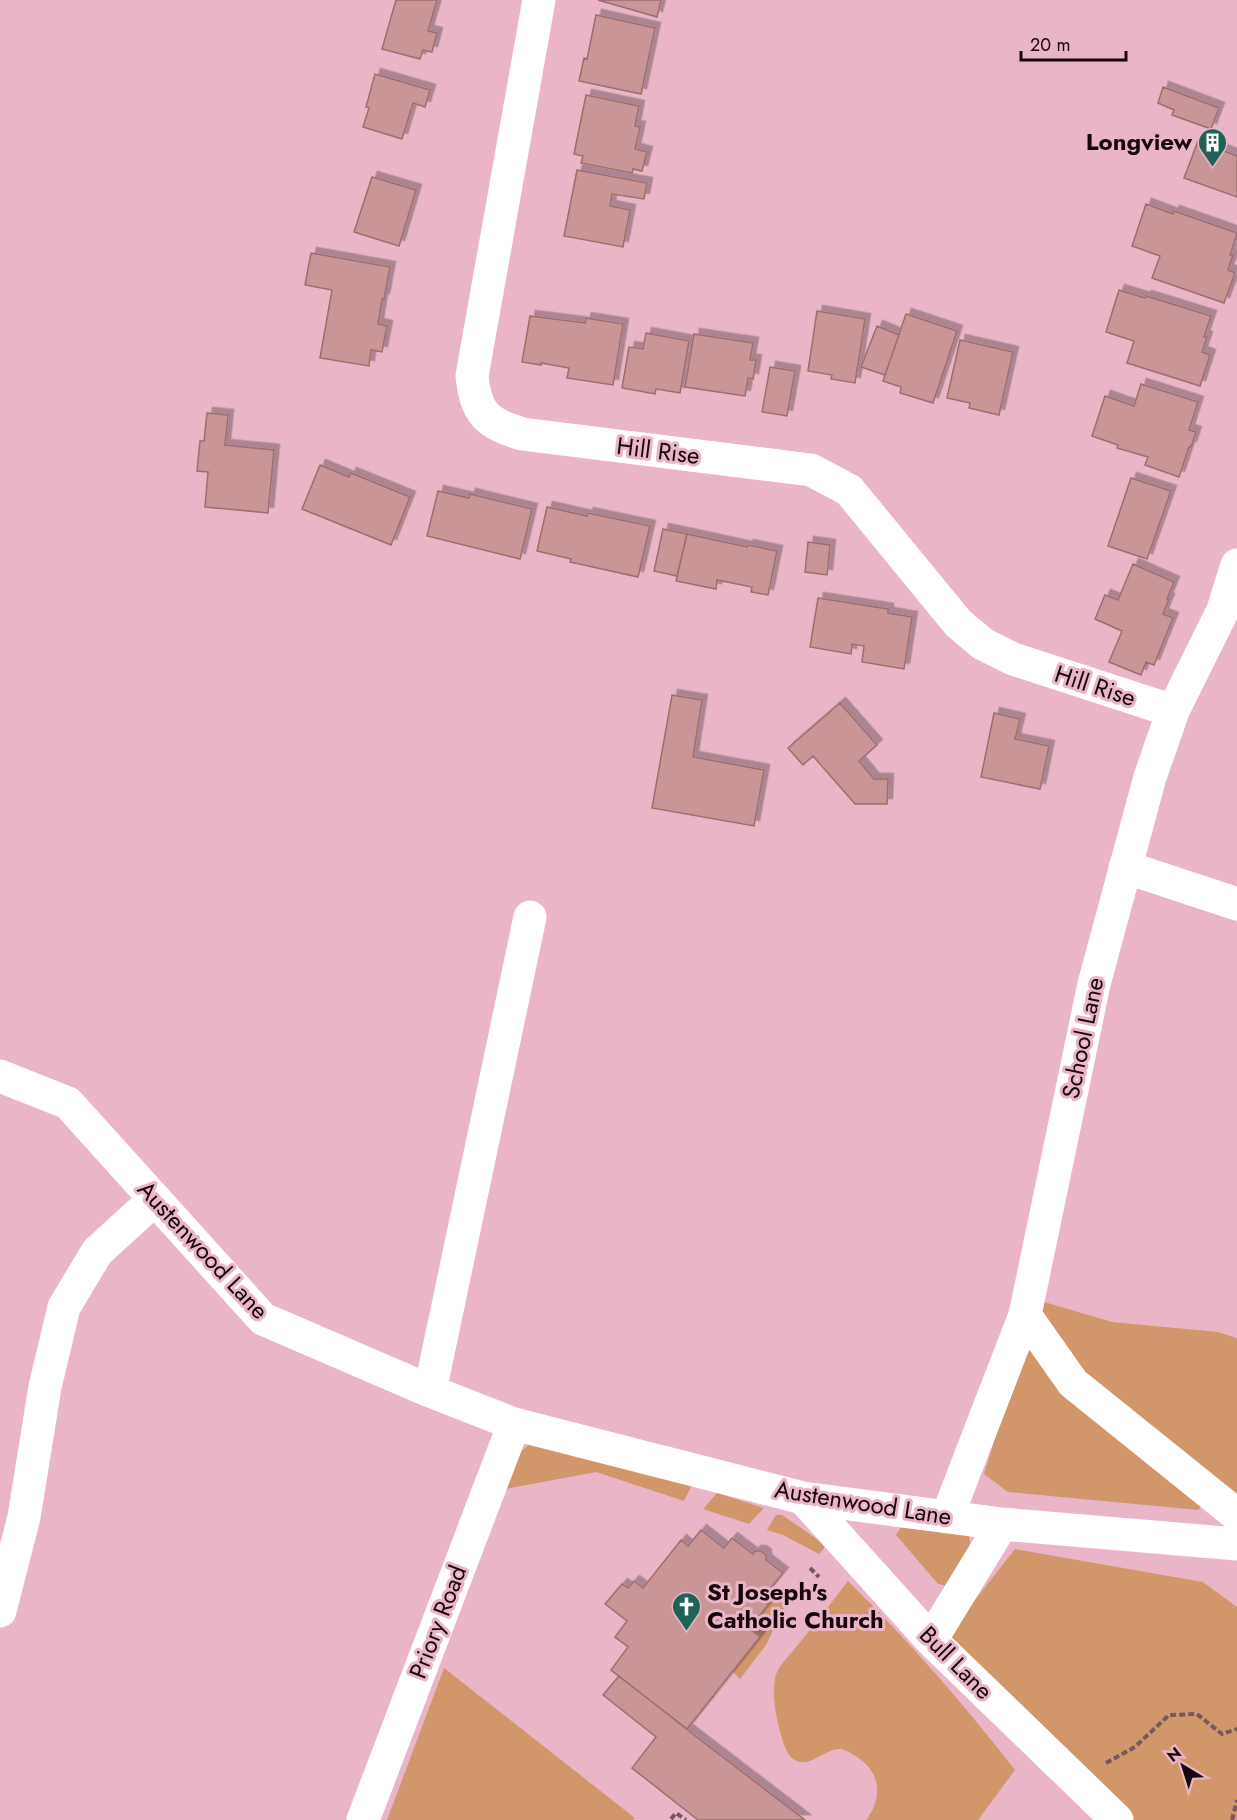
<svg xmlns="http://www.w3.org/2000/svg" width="1237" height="1820" font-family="Jost,sans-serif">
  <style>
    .green { fill: #d1976b }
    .building { fill: #ca9596; stroke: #9e6d6e; stroke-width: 1.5; filter: url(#shadow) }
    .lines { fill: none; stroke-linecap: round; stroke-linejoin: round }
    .path { stroke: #765660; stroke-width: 4; stroke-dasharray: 6 3; stroke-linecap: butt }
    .minor { stroke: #fff; stroke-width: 33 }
    .labels { text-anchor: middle; stroke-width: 6; stroke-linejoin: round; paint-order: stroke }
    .poi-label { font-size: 24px; font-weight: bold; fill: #17070c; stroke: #eab6c7; text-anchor: end }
    .street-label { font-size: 24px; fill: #17070c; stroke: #eab6c7 }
  </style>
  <defs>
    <filter id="shadow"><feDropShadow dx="5.5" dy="-5.5" stdDeviation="0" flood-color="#0004"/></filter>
  </defs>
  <rect width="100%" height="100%" fill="#eab6c7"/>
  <path class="green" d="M1034,1299L1112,1322L1218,1332L1237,1338V1502L1073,1368Z
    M1025,1338L1205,1503L1198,1510L1008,1492L984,1474Z
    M530,1444L692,1485L684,1501L596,1472L506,1489L521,1451Z
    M717,1493L764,1508L749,1524L703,1509Z
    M776,1515H782L817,1539L825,1547L819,1554L783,1535L767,1530Z
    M901,1527L969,1536L971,1550L947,1586L938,1584L896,1535Z
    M1015,1549L1203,1582L1237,1607V1820H1125L946,1637Z
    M848,1581C908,1640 963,1703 1015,1770L978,1820H866C883,1798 881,1772 857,1757C853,1754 846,1750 841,1749C826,1748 811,1767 797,1761C787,1757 784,1745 781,1735C776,1717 770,1689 777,1672C781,1663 791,1654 797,1646C814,1625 831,1603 848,1581Z
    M771,1587L788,1600L766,1645L740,1679L733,1672L759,1637L742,1623L744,1620L751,1625L761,1600Z
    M444,1668L635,1818L633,1820H387Z"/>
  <path class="building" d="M396,0H437L428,31L437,33L432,52L423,50L420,59L382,49Z
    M598,0H661L657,17Z
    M596,15L655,28L641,94L579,81L584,58L587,59Z
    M375,74L430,90L425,107L413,103L402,139L363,127L369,108L366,107Z
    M1163,87L1219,108L1211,129L1172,115L1174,110L1158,103Z
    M586,95L639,106L635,126L640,127L635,149L647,152L642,171L633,169L632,173L581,163L583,156L574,154Z
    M1198,141L1237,156V197L1184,178Z
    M577,170L647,183L644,199L612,194L610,206L630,210L623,247L564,236Z
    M372,177L416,190L399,246L354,232Z
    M1146,204L1173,214L1174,211L1237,233L1230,255H1233L1228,270L1235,273L1224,303L1152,278L1160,256L1132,246Z
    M311,253L390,267L384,299H382L378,324L387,326L382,352L371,350L369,366L320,358L332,290L305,285Z
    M1119,290L1145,298L1146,296L1211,316L1204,337H1207L1202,352L1210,355L1200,386L1127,363L1134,341L1106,332Z
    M817,311L865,319L855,383L831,379L832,375L808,371Z
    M906,314L957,331L933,403L900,393L901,387L883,381Z
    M530,316L585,323L586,318L623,324L613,385L567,378L569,368L541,363V365L522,362Z
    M877,326L899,335L885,375L861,367Z
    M646,333L689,341L680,393L656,389L655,394L622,388L629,347L643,349Z
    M694,334L753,343L750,360H756L753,379L748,378L745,396L685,387Z
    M960,340L1013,352L999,415L969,408L970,403L947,398Z
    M770,367L795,371L787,416L762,412Z
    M1141,384L1198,402L1189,430L1196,432L1191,447H1189L1179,477L1145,465L1148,457L1117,448L1118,445L1092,436L1105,396L1134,406Z
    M207,413L228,415L225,445L274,450L268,513L205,507L208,472L197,471L200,441H204Z
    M320,465L349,477L351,473L410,497L391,545L302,509Z
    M1131,478L1171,491L1147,559L1108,546Z
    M438,491L469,498L470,494L532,509L520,559L427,536Z
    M547,507L587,516L588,513L650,526L638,577L570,562L571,559L537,551Z
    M663,529L687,534L677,576L654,571Z
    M687,534L747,547L748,545L777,551L768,595L751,592L752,587L717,580L716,589L676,581Z
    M808,542L830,545L827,575L805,572Z
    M1133,564L1174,582L1167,599H1169L1163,614L1173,618L1154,665L1146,662L1141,675L1109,662L1122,631L1095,619L1105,595L1118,600Z
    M818,598L888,609V613L912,617L904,669L862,662L864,646L852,644L851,654L810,647Z
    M672,695L702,700L693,757L764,770L754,826L652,808Z
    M840,703L877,745L859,761L874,779H888L887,804H855L813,756L803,765L788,748Z
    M994,713L1020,719L1015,739L1049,746L1040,789L981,777Z
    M701,1530L724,1548L732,1538L753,1554L755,1551H761L766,1555V1560L783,1573L761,1600L768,1605L751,1626L744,1620L742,1623L760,1637L687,1729L611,1670L628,1647L615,1637L627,1621L605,1604L622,1584L628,1588L634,1581L643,1588L681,1540L688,1546Z
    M619,1676L694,1735L805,1820H698L632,1768L656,1737L603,1695Z"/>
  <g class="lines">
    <path class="path" d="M810,1568L819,1577
      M1106,1763L1135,1747L1169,1715L1197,1714L1222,1734L1237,1729
      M671,1819L676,1813L686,1820
      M1232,1820L1237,1800"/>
    <path class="minor" d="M539,0L472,376C476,413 486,423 522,434L811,470L849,490L958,623L983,644L1013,659L1173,711
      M1125,867L1237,904
      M0,1076L68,1103L263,1319L430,1391L514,1424L803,1498L1002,1524L1237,1544
      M1025,1315L1073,1383L1237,1515
      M430,1391L530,917
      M803,1498L931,1640L1117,1820
      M947,1517L1025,1315L1094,984L1150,777L1173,711L1223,610L1237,565
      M0,1611L24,1517L45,1387L64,1307L97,1252L155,1199
      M931,1640L1002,1524
      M363,1820L514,1424"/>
  </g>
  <defs>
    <symbol id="building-pin" viewBox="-11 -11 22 30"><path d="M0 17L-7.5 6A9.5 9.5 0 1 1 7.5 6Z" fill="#1d6356" stroke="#eab6c7"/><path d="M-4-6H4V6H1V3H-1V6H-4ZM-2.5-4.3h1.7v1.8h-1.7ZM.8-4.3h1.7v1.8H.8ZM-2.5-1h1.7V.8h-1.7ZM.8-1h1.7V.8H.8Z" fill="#fff"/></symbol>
    <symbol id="church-pin" viewBox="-11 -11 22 30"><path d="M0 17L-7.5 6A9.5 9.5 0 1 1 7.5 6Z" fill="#1d6356" stroke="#eab6c7"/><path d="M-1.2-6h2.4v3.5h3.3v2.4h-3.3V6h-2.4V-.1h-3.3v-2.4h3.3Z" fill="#fff"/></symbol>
  </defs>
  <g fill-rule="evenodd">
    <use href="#building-pin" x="1196" y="126" width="33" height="45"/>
    <use href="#church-pin" x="670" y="1590" width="33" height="45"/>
  </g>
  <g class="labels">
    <g class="poi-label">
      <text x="1192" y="150">Longview</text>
      <text x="707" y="1600" text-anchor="start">St Joseph's<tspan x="707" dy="28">Catholic Church</tspan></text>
    </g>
    <g class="street-label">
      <text transform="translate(658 451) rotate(7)" y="8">Hill Rise</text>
      <text transform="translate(1095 686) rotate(18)" y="8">Hill Rise</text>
      <text transform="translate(1083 1038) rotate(-78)" y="8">School Lane</text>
      <text transform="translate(203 1250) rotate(47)" y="8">Austenwood Lane</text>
      <text transform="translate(863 1503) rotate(9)" y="8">Austenwood Lane</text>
      <text transform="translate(438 1622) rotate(-69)" y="8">Priory Road</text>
      <text transform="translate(956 1663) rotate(45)" y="8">Bull Lane</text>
    </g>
  </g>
  <g transform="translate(1183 1766) rotate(322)" stroke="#eab6c7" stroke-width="4.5" paint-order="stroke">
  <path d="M0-4.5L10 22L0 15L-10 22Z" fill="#17070c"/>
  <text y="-9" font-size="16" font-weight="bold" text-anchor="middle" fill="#17070c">N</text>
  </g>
  <path d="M1021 51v9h105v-9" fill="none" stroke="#17070c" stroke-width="3"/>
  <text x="1030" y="51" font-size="18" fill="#17070c" stroke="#eab6c7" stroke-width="4.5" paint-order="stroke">20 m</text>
</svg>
